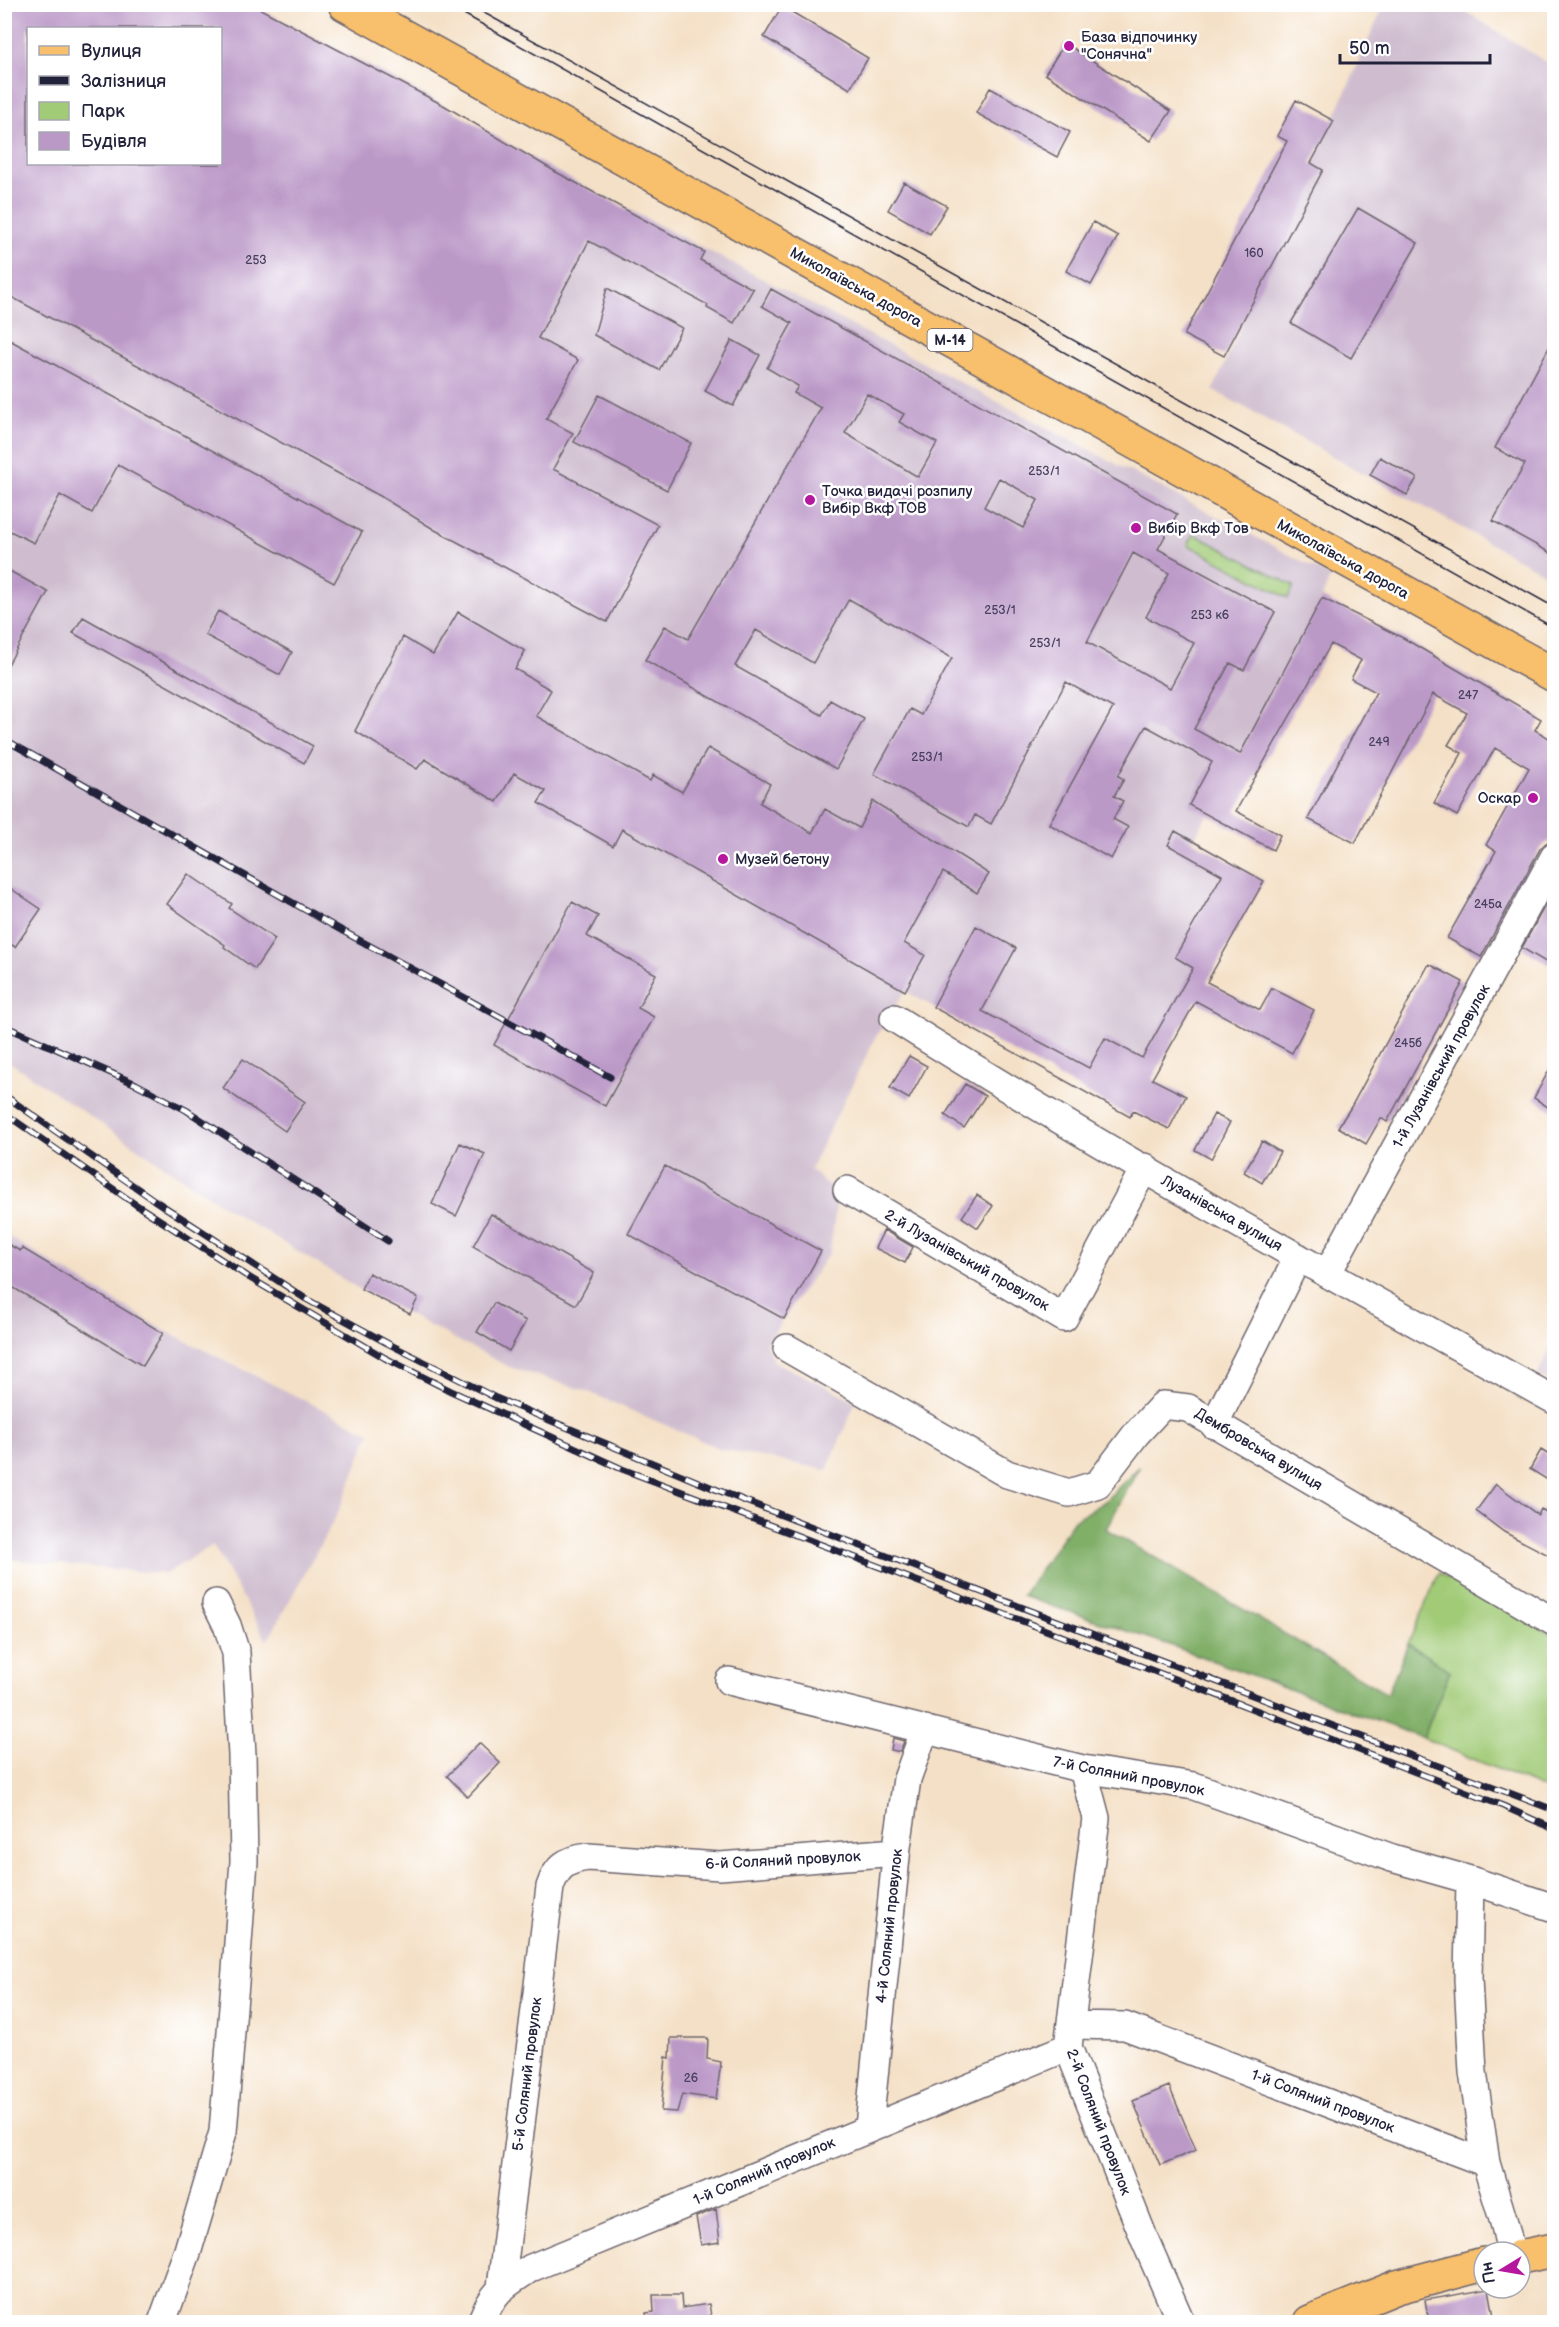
<svg xmlns="http://www.w3.org/2000/svg" width="1559" height="2327" font-family="'Balsamiq Sans',sans-serif">
  <style>
    .industrial { fill: #cfbdcf; fill-rule: evenodd }
    .green { fill: #a1cb77; stroke: #627659; stroke-width: 1.5 }
    .forest { fill: #80af68; stroke: #516852; stroke-width: 1.5 }
    .building { fill: #bb99c7; fill-rule: evenodd }
    .lines { fill: none; stroke-linecap: round; stroke-linejoin: round }
    .minor-casing { stroke: #6c646c; stroke-width: 30 }
    .major-casing { stroke: #6c646c; stroke-width: 36 }
    .minor { stroke: #fff; stroke-width: 27 }
    .major { stroke: #f8bf6c; stroke-width: 33 }
    .tram { stroke: #22223b; stroke-width: 1.5 }
    .rail-casing { stroke: #22223b; stroke-width: 7 }
    .rail { stroke: #fff; stroke-width: 4.5; stroke-dasharray: 14; stroke-linecap: butt }
    .poi-dot { fill: #b5179e; stroke: #fff; stroke-width: 2 }
    .labels { text-anchor: middle; stroke-width: 5; stroke-linejoin: round; paint-order: stroke }
    .number-label { font-size: 12px; fill: #48405e }
    .shield { fill: #fff; stroke: #646476; stroke-width: 1.5 }
    .shield-label { font-size: 14px; font-weight: bold; fill: #22223b }
    .poi-label { font-size: 15px; fill: #22223b; stroke: #fff; text-anchor: start }
    .street-label { font-size: 15px; fill: #22223b; stroke: #fff }
  </style>
  <rect width="100%" height="100%" fill="#fff"/>
  <filter id="ink" filterUnits="userSpaceOnUse"><feTurbulence type="fractalNoise" baseFrequency=".0167" numOctaves="2"/><feDisplacementMap in="SourceGraphic" scale="12" xChannelSelector="R" yChannelSelector="G"/><feConvolveMatrix kernelMatrix="1 2 1 2 8 2 1 2 1" color-interpolation-filters="sRGB"/></filter>
  <filter id="wash" filterUnits="userSpaceOnUse"><feTurbulence type="fractalNoise" baseFrequency=".008" numOctaves="4" result="noise"/><feDisplacementMap in="SourceGraphic" scale="24" xChannelSelector="R" yChannelSelector="G"/><feGaussianBlur stdDeviation="1.35" result="paint"/><feColorMatrix in="noise" values="0 0 0 0 0 0 0 0 0 0 0 0 0 0 0 0 0 1.4 0 .05"/><feComposite in="paint" operator="in"/></filter>
  <g filter="url(#wash)">
    <rect width="100%" height="100%" fill="#f4e0c6"/>
    <path class="industrial" d="M4,5H239L1330,576L1322,598L1294,652L1186,854L1240,886L1114,1107L905,991L874,1040L810,1170L838,1193L830,1252L766,1344L773,1361L856,1401L827,1470L721,1449L586,1391L509,1367L359,1289L225,1207L5,1059ZM28,28H220V164H28Z
      M1384,5H1455L1554,67V579L1213,390Z
      M4,1234L166,1331L370,1433L338,1513L267,1641L213,1545L165,1574L5,1559Z
      M1554,1339V1384L1538,1375Z"/>
    <path class="green" d="M1194,534L1294,586L1288,598L1188,545Z
      M1439,1573L1554,1635V1793L1423,1738L1450,1671L1408,1644Z"/>
    <path class="forest" d="M1140,1466L1106,1529L1387,1694L1408,1644L1450,1671L1423,1738L1167,1644L1022,1596L1074,1520L1104,1502Z"/>
    <g id="blocks">
      <path class="building" d="M4,4H251L445,106L556,172L704,252L700,260L753,289L734,323L707,308L708,305L589,241L538,338L578,360L546,419L573,433L553,469L658,525L607,622L435,530L380,496L4,293ZM28,28H220V164H28Z
        M782,6L868,58L850,89L764,37Z
        M1065,43L1171,111L1151,141L1045,74Z
        M990,88L1070,132L1057,157L976,113Z
        M1296,100L1334,121L1311,163L1323,170L1224,356L1184,335L1287,141L1277,136Z
        M904,182L947,206L930,234L888,210Z
        M1358,208L1418,243L1351,358L1291,323Z
        M1093,222L1118,236L1091,285L1066,271Z
        M607,288L682,328L659,370L594,335Z
        M771,289L1177,514L1158,549L1275,612L1244,670L1230,663L1194,729L1240,754L1322,598L1405,639L1541,719L1535,730L1554,741V841L1546,843L1540,849L1481,957L1447,938L1496,851L1486,845L1529,768L1495,748L1457,816L1434,803L1462,753L1448,745L1467,713L1433,694L1355,843L1308,819L1376,692L1351,679L1361,660L1331,644L1236,811L1280,835L1273,850L1189,805L1212,762L1146,726L1118,776L1124,779L1114,796L1123,801L1113,819L1128,827L1111,859L1049,824L1113,708L1066,682L991,824L975,815L969,827L874,774L910,709L921,715L952,658L849,599L813,663L756,630L735,666L822,715L830,700L864,719L836,769L645,660L665,626L688,639L821,408L794,393L798,386L767,368L792,323L762,306ZM867,394L904,414L899,422L937,443L918,477L845,433ZM999,478L1038,500L1023,528L984,507ZM1133,553L1169,573L1146,617L1194,643L1170,688L1087,642Z
        M4,337L362,532L334,583L118,465L92,513L60,495L34,543L4,528Z
        M1554,338V555L1493,521L1525,464L1495,448Z
        M732,340L760,355L733,406L705,391Z
        M599,395L691,443L667,490L574,442Z
        M1380,457L1417,478L1407,495L1370,475Z
        M4,568L48,592L4,672Z
        M218,611L292,652L280,675L205,635Z
        M458,612L525,651L515,669L551,690L536,716L650,781L653,775L682,792L708,748L770,784L760,803L812,833L825,809L859,828L873,801L989,874L977,893L943,872L904,943L925,955L905,991L622,829L613,846L538,803L546,791L514,773L497,802L425,759L417,769L355,731L403,637L433,655Z
        M83,617L313,746L304,763L73,633Z
        M1175,831L1264,881L1207,982L1260,1010L1272,988L1314,1010L1292,1053L1196,1001L1152,1079L1186,1096L1169,1129L1133,1111L1130,1117L933,1007L976,926L1016,948L982,1011L1089,1068L1105,1038L1142,1058L1193,968L1175,957L1222,875L1168,845Z
        M188,874L232,904L229,908L275,939L255,969L224,947L225,945L167,904Z
        M4,884L41,909L15,947L4,940Z
        M1554,889V967L1522,948Z
        M572,902L598,916L587,936L656,974L638,1008L654,1017L605,1106L494,1045Z
        M1429,964L1463,982L1387,1122L1381,1118L1366,1144L1338,1127L1351,1107Z
        M909,1056L927,1066L909,1099L890,1088Z
        M243,1059L305,1102L285,1131L223,1088Z
        M1554,1061V1111L1534,1098Z
        M965,1084L985,1096L964,1128L945,1115Z
        M1214,1114L1230,1122L1211,1159L1195,1150Z
        M1262,1141L1280,1152L1262,1183L1244,1172Z
        M460,1143L485,1154L456,1216L432,1204Z
        M665,1166L821,1251L784,1319L628,1234Z
        M977,1195L993,1206L978,1228L962,1217Z
        M491,1214L594,1273L576,1305L473,1246Z
        M884,1230L913,1247L905,1263L875,1248Z
        M4,1242L20,1251L22,1248L163,1333L143,1366L4,1282Z
        M369,1273L418,1298L410,1314L361,1289Z
        M494,1303L526,1321L509,1351L477,1332Z
        M1541,1450L1554,1458V1484L1530,1469Z
        M1496,1484L1538,1515L1541,1509L1554,1516V1558L1504,1532L1476,1511Z
        M893,1738L904,1741L900,1752L891,1750Z
        M479,1743L500,1763L468,1797L447,1776Z
        M671,2038H708L707,2059L721,2062L716,2099L682,2094L677,2112L661,2111L666,2057L670,2058Z
        M1169,2086L1196,2150L1160,2165L1133,2101Z
        M716,2209L720,2242L701,2245L696,2217Z
        M1489,2289L1495,2322H1429L1425,2300Z
        M653,2295H681L682,2308L709,2304L712,2322H647L646,2313L654,2312Z"/>
    </g>
  </g>
  <g filter="url(#ink)">
    <use href="#blocks" fill-opacity="0" stroke="#6c646c" stroke-width="1.5"/>
    <g class="lines">
      <defs>
        <path id="minor" d="M894,1018C1109,1154 1332,1277 1554,1400
          M847,1190L1064,1318L1145,1167
          M1327,1274L1554,857
          M787,1348L1007,1474L1069,1493L1098,1484L1136,1434L1163,1405L1188,1408L1554,1622
          M1214,1425L1298,1257
          M729,1681L1083,1769L1194,1786L1392,1858L1470,1880L1554,1908
          M1083,1769L1096,1818L1068,2047L1144,2238L1181,2322
          M1470,1880L1468,1979L1473,2072L1486,2163
          M1071,2025L1125,2026L1486,2163L1505,2226L1511,2252
          M869,2127L897,1847L907,1779L925,1729
          M501,2287L550,1887C557,1866 566,1860 588,1857L720,1866L896,1852
          M162,2322L188,2250L223,2132L236,1970L244,1861L242,1755L236,1653L227,1625L216,1603
          M481,2322C494,2290 503,2286 531,2268L1068,2047"/>
        <path id="major" d="M345,4L1554,675
          M1520,2257L1554,2250
          M1310,2322L1397,2287L1484,2264"/>
      </defs>
      <use href="#minor" class="minor-casing"/>
      <use href="#major" class="major-casing"/>
      <use href="#minor" class="minor"/>
      <use href="#major" class="major"/>
      <path class="tram" d="M446,4L1554,628
        M468,4L1554,607"/>
      <defs>
        <path id="rail" d="M4,739L339,929L610,1077
          M4,1026L136,1084L186,1110L388,1241
          M4,1095L154,1200L306,1299L387,1343L496,1398L720,1491L879,1553L1554,1810
          M4,1113L135,1204L250,1278L385,1358L451,1391L622,1469L1235,1702L1503,1806L1554,1829"/>
      </defs>
      <use href="#rail" class="rail-casing"/>
      <use href="#rail" class="rail"/>
    </g>
  </g>
  <g class="poi-dot">
    <circle cx="1069" cy="46" r="6"/>
    <circle cx="810" cy="500" r="6"/>
    <circle cx="1136" cy="528" r="6"/>
    <circle cx="1533" cy="798" r="6"/>
    <circle cx="723" cy="859" r="6"/>
  </g>
  <g class="labels">
    <g class="number-label">
      <text x="1254" y="257">160</text>
      <text x="256" y="264">253</text>
      <text x="1044" y="475">253/1</text>
      <text x="1000" y="614">253/1</text>
      <text x="1210" y="619">253 к6</text>
      <text x="1045" y="647">253/1</text>
      <text x="1468" y="699">247</text>
      <text x="1379" y="746">249</text>
      <text x="927" y="761">253/1</text>
      <text x="1488" y="908">245а</text>
      <text x="1408" y="1047">245б</text>
      <text x="691" y="2082">26</text>
    </g>
    <rect class="shield" x="927.5" y="329" width="45" height="22" rx="4.5"/>
    <g class="shield-label">
      <text x="950" y="345">М-14</text>
    </g>
    <g class="poi-label">
      <text x="1081" y="42">База відпочинку<tspan x="1081" dy="17">"Сонячна"</tspan></text>
      <text x="822" y="496">Точка видачі розпилу<tspan x="822" dy="17">Вибір Вкф ТОВ</tspan></text>
      <text x="1148" y="533">Вибір Вкф Тов</text>
      <text x="1521" y="803" text-anchor="end">Оскар</text>
      <text x="735" y="864">Музей бетону</text>
    </g>
    <g class="street-label">
      <text transform="translate(856 287) rotate(29)" y="5">Миколаївська дорога</text>
      <text transform="translate(1343 559) rotate(29)" y="5">Миколаївська дорога</text>
      <text transform="translate(1441 1066) rotate(-61)" y="5">1-й Лузанівський провулок</text>
      <text transform="translate(1222 1213) rotate(30)" y="5">Лузанівська вулиця</text>
      <text transform="translate(967 1260) rotate(30)" y="5">2-й Лузанівський провулок</text>
      <text transform="translate(1259 1449) rotate(31)" y="5">Дембровська вулиця</text>
      <text transform="translate(1129 1776) rotate(11)" y="5">7-й Соляний провулок</text>
      <text transform="translate(783 1860) rotate(-3)" y="5">6-й Соляний провулок</text>
      <text transform="translate(889 1926) rotate(-84)" y="5">4-й Соляний провулок</text>
      <text transform="translate(527 2074) rotate(-83)" y="5">5-й Соляний провулок</text>
      <text transform="translate(1323 2101) rotate(21)" y="5">1-й Соляний провулок</text>
      <text transform="translate(1099 2122) rotate(69)" y="5">2-й Соляний провулок</text>
      <text transform="translate(764 2171) rotate(-23)" y="5">1-й Соляний провулок</text>
    </g>
  </g>
  <rect width="1559" height="2327" fill="none" stroke="#fff" stroke-width="24"/>
  <rect x="27" y="27" width="195" height="138" fill="#ffffff" stroke="#a7a7b1" stroke-width="1.5"/>
  <rect x="39" y="46" width="30" height="9" fill="#f8bf6c" stroke="#a7a7b1" stroke-width="1.5"/>
  <text x="81" y="57" font-size="18" fill="#22223b">Вулиця</text>
  <rect x="39" y="76" width="30" height="9" fill="#22223b" stroke="#a7a7b1" stroke-width="1.5"/>
  <text x="81" y="87" font-size="18" fill="#22223b">Залізниця</text>
  <rect x="39" y="102" width="30" height="18" fill="#a1cb77" stroke="#a7a7b1" stroke-width="1.5"/>
  <text x="81" y="117" font-size="18" fill="#22223b">Парк</text>
  <rect x="39" y="132" width="30" height="18" fill="#bb99c7" stroke="#a7a7b1" stroke-width="1.5"/>
  <text x="81" y="147" font-size="18" fill="#22223b">Будівля</text>
  <g transform="translate(1502 2270) rotate(259)"><circle r="28" fill="#ffffff" stroke="#a7a7b1" stroke-width="1.5"/>
  <path d="M0-4.5L10 22L0 15L-10 22Z" fill="#b5179e"/>
  <text y="-9" font-size="16" font-weight="bold" text-anchor="middle" fill="#22223b">Пн</text>
  </g>
  <path d="M1340 54v9h150v-9" fill="none" stroke="#22223b" stroke-width="3"/>
  <text x="1349" y="54" font-size="18" fill="#22223b" stroke="#ffffff" stroke-width="4.5" paint-order="stroke">50 m</text>
</svg>
